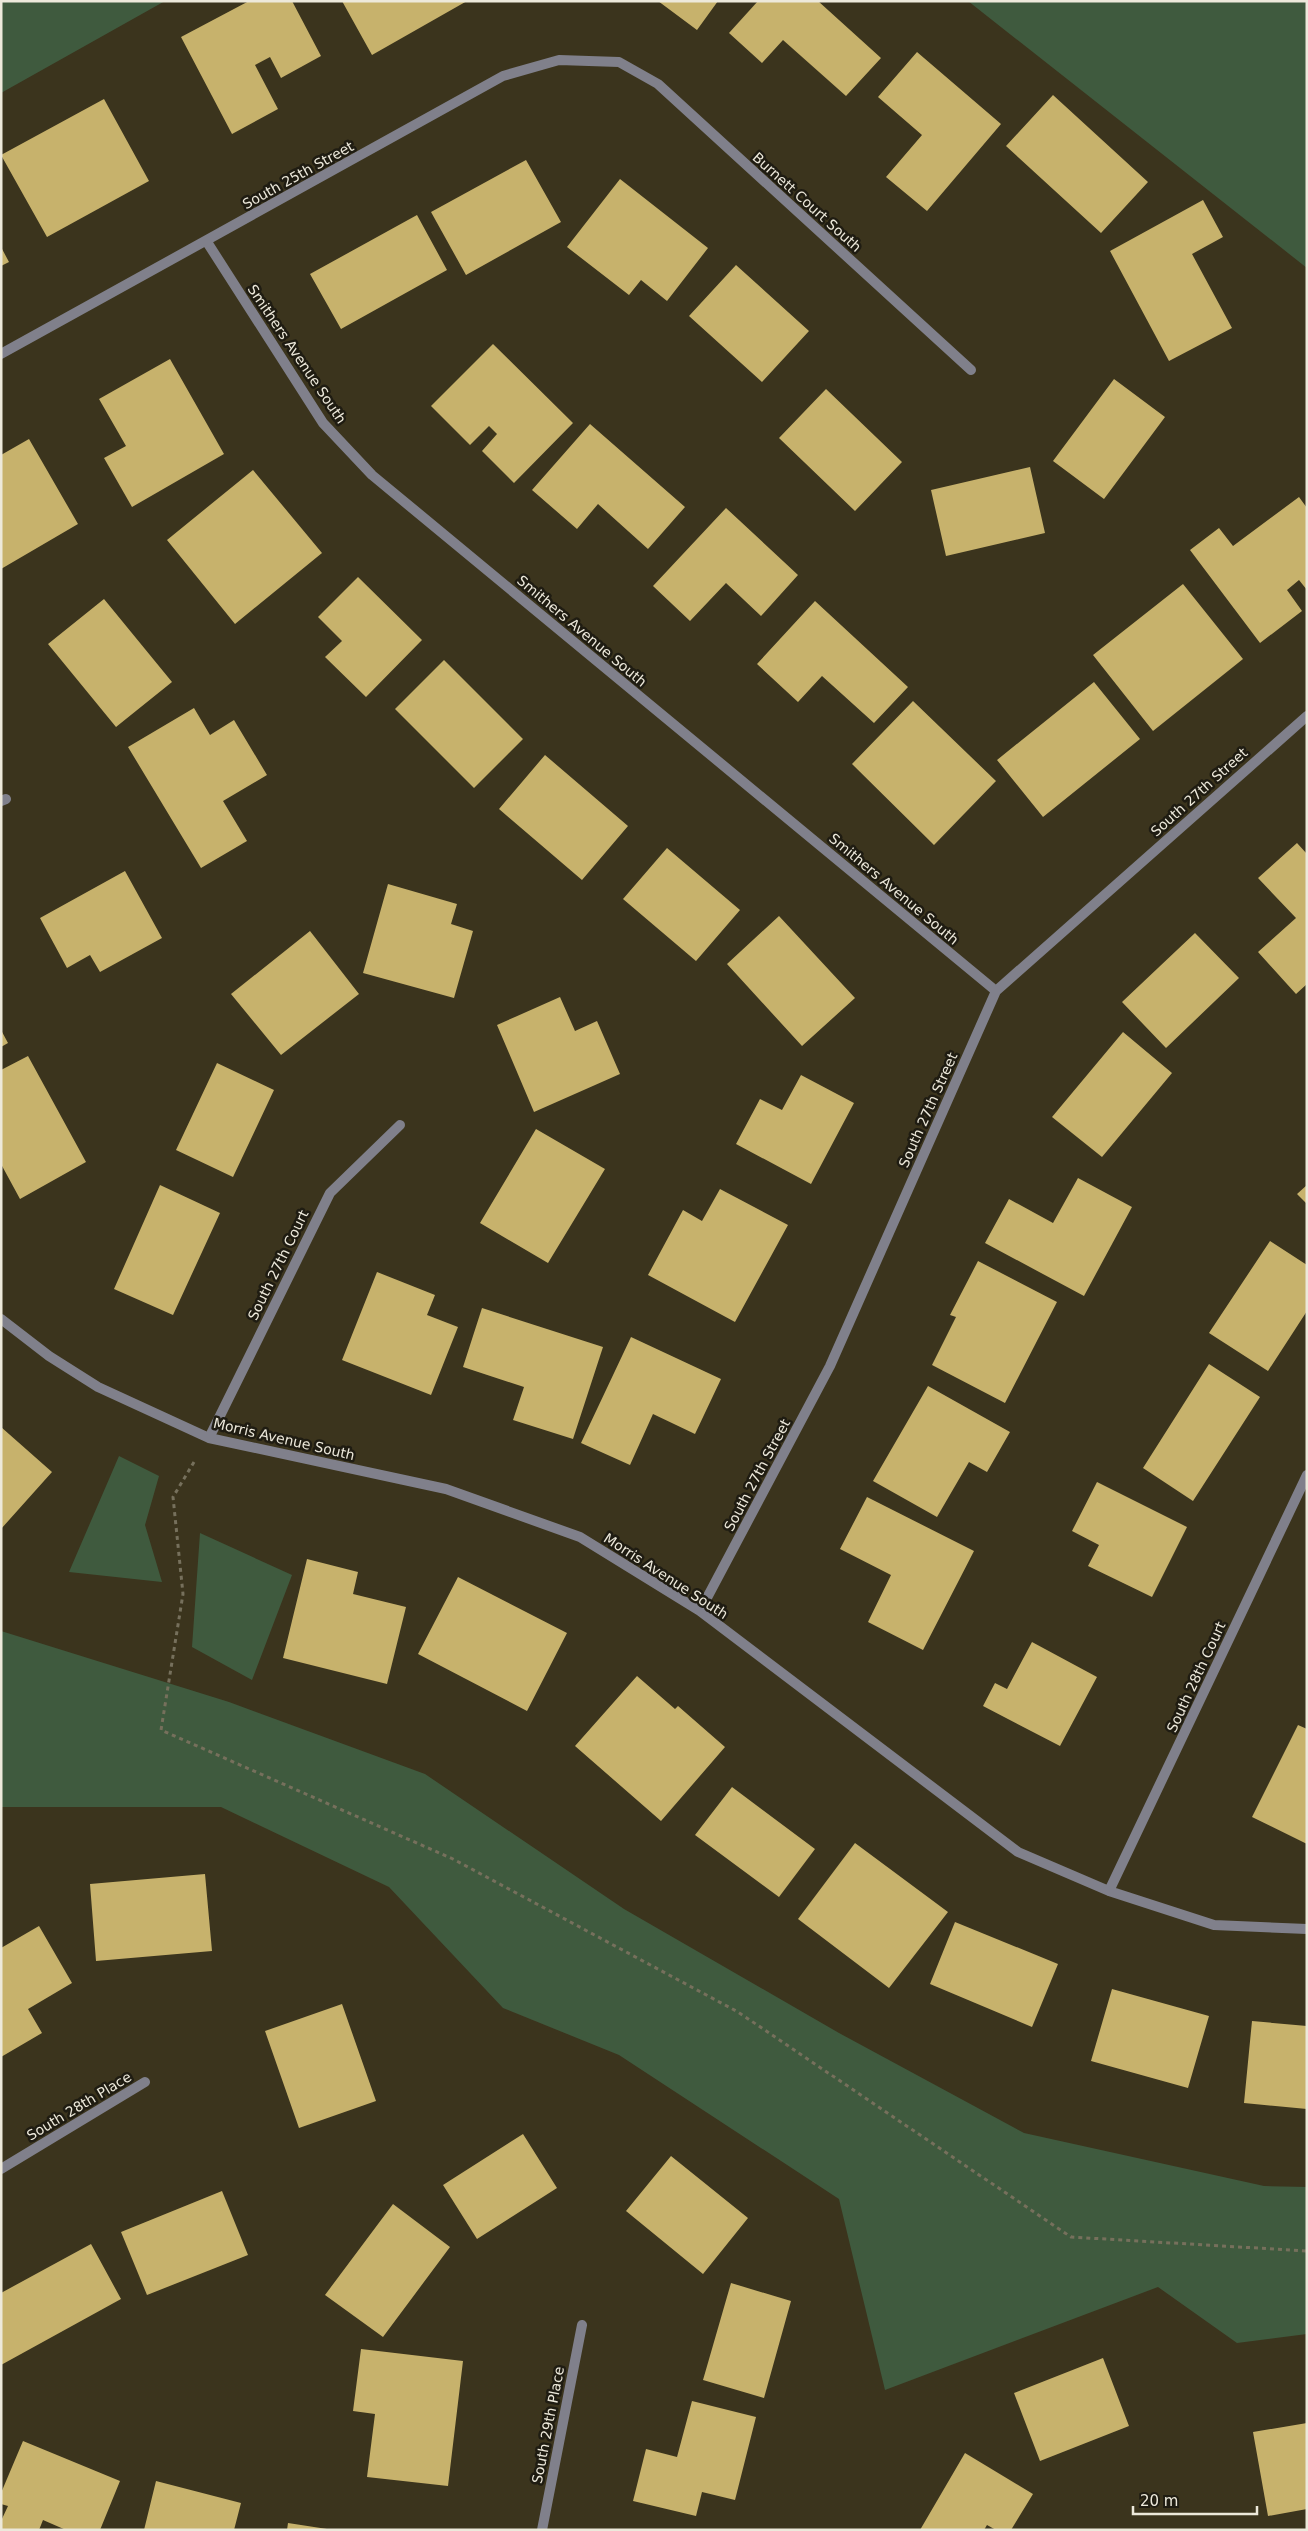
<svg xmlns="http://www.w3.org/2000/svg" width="1308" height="2531" font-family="'DejaVu Sans',sans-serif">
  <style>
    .green { fill: #3f5a3e }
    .building { fill: #c7b26c }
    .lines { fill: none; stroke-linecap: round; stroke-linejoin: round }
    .path { stroke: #76705c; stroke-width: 3; stroke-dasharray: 4 4; stroke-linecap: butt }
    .minor { stroke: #80808b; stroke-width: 10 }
    .labels { text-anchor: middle; stroke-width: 5; stroke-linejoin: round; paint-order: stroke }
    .street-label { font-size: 14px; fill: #ede9db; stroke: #1f1c12 }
  </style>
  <rect width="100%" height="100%" fill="#3b341d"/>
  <path class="green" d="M1,1H165L1,93Z
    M968,1H1307V268Z
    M119,1456L159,1476L145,1525L162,1582L69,1572Z
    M200,1533L292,1575L252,1680L192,1647Z
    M1,1631L229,1702L425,1774L624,1909L839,2033L1024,2133L1264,2186L1307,2187V2334L1237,2343L1158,2287L885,2390L839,2199L619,2055L503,2008L389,1887L221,1807H1Z"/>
  <path class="building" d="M249,1H292L321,56L281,78L270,57L255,65L278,109L232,134L181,37Z
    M342,1H467L372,55Z
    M658,1H718L697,30Z
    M758,1H818L881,58L846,96L783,40L762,63L729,33Z
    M917,52L1001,124L927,211L886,177L922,135L878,97Z
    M1053,95L1148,182L1101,233L1006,146Z
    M104,99L149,181L47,237L1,155Z
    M526,160L561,222L466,275L431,212Z
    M620,179L708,248L667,301L641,280L629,295L567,247Z
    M1203,200L1223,237L1192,254L1232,328L1169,361L1110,251Z
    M417,215L447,270L341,329L310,274Z
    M1,247L9,262L1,266Z
    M736,265L809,331L762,382L689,316Z
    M493,344L573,423L514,483L482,451L497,434L489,426L470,445L431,406Z
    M170,359L224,454L132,507L104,458L126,446L99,399Z
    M1114,379L1165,417L1104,499L1053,461Z
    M826,389L902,462L855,511L779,438Z
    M590,424L685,507L648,549L598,504L577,529L532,490Z
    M29,439L78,524L1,569V455Z
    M1030,467L1045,533L946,556L931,490Z
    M253,470L322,553L235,624L167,540Z
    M1299,497L1307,508V590L1299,580L1287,590L1302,611L1260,643L1190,550L1219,528L1233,546Z
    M726,508L798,575L761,616L726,583L690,621L653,586Z
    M358,577L422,640L366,697L325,657L342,641L318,617Z
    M1183,584L1243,659L1153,731L1093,655Z
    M104,599L172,682L116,727L48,644Z
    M815,601L908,687L874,723L822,676L798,702L757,664Z
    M444,660L523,739L474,788L395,709Z
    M1094,682L1140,739L1043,817L997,760Z
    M913,701L996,781L934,845L852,764Z
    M194,708L210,735L234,720L267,775L223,801L247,841L201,868L128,747Z
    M545,755L628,826L582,880L499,809Z
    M1297,843L1307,854V984L1296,994L1258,952L1296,918L1258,878Z
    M667,848L740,910L696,961L623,899Z
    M125,871L162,938L100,972L90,955L67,968L40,918Z
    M388,884L457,904L451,924L473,931L454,998L363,973Z
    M779,916L855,998L802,1046L727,964Z
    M310,931L359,994L281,1055L231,994Z
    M1195,933L1239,978L1166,1048L1122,1002Z
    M560,997L575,1031L597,1021L620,1074L534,1112L497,1025Z
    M1,1030L8,1043L1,1047Z
    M1123,1032L1172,1073L1102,1157L1052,1117Z
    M28,1056L86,1162L20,1199L1,1164V1070Z
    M217,1063L274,1090L233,1177L176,1150Z
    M801,1075L854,1103L811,1184L736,1144L760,1099L782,1110Z
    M536,1129L605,1169L548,1263L480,1223Z
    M1078,1178L1132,1207L1084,1296L985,1243L1009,1199L1053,1223Z
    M160,1185L220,1213L173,1315L114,1289Z
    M1307,1185V1204L1297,1194Z
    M720,1189L788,1225L735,1322L648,1275L683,1210L702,1221Z
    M1270,1241L1307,1265V1311L1268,1371L1209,1333Z
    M978,1261L1057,1302L1005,1403L932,1365L956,1317L950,1315Z
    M377,1272L435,1295L427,1315L458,1327L431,1395L342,1360Z
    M482,1308L603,1347L573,1439L513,1420L524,1387L463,1367Z
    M631,1337L721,1379L695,1434L653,1414L630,1465L581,1443Z
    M1209,1364L1260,1397L1193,1501L1143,1468Z
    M928,1386L1010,1432L987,1472L969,1462L937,1517L873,1481Z
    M1,1427L52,1472L1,1529Z
    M1097,1482L1187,1527L1152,1597L1088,1566L1099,1545L1072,1531Z
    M867,1497L974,1551L923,1650L868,1622L891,1575L840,1549Z
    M307,1559L358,1572L353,1594L406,1607L387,1684L283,1658Z
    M458,1577L567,1633L527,1711L418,1654Z
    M1032,1642L1097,1677L1060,1746L983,1706L995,1683L1007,1689Z
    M637,1676L675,1709L678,1706L725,1747L661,1821L575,1746Z
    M1298,1725L1307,1729V1844L1252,1817Z
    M732,1787L815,1849L779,1897L695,1835Z
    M855,1843L948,1912L889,1988L798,1919Z
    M205,1874L212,1951L96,1961L90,1884Z
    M955,1922L1058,1964L1032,2027L930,1984Z
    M39,1926L72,1983L28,2009L42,2033L1,2057V1948Z
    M1112,1989L1209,2016L1188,2088L1091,2061Z
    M342,2004L376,2101L299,2128L265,2031Z
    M1252,2021L1307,2026V2109L1244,2103Z
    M523,2134L557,2188L477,2239L443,2185Z
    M671,2156L748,2218L703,2274L626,2211Z
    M222,2191L248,2255L147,2295L121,2232Z
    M393,2204L450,2247L383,2337L325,2295Z
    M91,2244L121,2299L1,2365V2293Z
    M731,2283L791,2301L764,2398L703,2380Z
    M361,2349L463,2361L448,2486L367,2477L375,2414L353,2411Z
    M1103,2358L1129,2426L1040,2461L1014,2393Z
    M692,2401L756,2417L735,2500L702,2492L696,2516L633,2501L646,2449L677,2457Z
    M1307,2423V2509L1268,2516L1253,2432Z
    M23,2441L120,2481L100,2530H66L43,2520L39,2530H1V2521L8,2506L1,2504V2493Z
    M965,2453L1033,2494L1011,2530H996L987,2525L984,2530H920Z
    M156,2481L241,2503L234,2530H144Z
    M288,2523L327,2529V2530H287Z"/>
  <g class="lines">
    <path class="path" d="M194,1462L173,1497L183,1594L161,1730L453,1859L738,2012L1071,2237L1307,2251"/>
    <path class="minor" d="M207,242L323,423L372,475L996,991
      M1,354L503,76L559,60L619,62L658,84L971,370
      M1,801L6,799
      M1,1319L49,1356L98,1387L209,1438L446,1489L580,1537L700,1611L1018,1852L1109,1891L1214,1925L1307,1929
      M209,1438L330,1193L400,1125
      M700,1611L830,1366L996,991L1307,716
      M1109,1891L1307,1475
      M1,2169L145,2082
      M542,2530L582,2325"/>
  </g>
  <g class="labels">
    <g class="street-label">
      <text transform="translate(298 175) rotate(-29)" y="5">South 25th Street</text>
      <text transform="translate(807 202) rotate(42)" y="5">Burnett Court South</text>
      <text transform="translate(297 354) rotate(56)" y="5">Smithers Avenue South</text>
      <text transform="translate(582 631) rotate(40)" y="5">Smithers Avenue South</text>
      <text transform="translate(1199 792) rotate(-42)" y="5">South 27th Street</text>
      <text transform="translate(894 889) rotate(40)" y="5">Smithers Avenue South</text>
      <text transform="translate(928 1110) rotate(-66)" y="5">South 27th Street</text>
      <text transform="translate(278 1265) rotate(-64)" y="5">South 27th Court</text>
      <text transform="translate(284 1439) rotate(13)" y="5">Morris Avenue South</text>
      <text transform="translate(757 1475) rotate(-62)" y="5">South 27th Street</text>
      <text transform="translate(666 1576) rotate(33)" y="5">Morris Avenue South</text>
      <text transform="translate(1196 1677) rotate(-65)" y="5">South 28th Court</text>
      <text transform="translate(79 2106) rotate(-31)" y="5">South 28th Place</text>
      <text transform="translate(548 2425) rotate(-79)" y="5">South 29th Place</text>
    </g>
  </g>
  <rect width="1308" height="2531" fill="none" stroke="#ede9db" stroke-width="5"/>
  <path d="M1133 2506v8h124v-8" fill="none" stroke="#ede9db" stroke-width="2.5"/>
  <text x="1140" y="2506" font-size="15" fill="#ede9db" stroke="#1f1c12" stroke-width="4" paint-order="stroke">20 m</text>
</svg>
